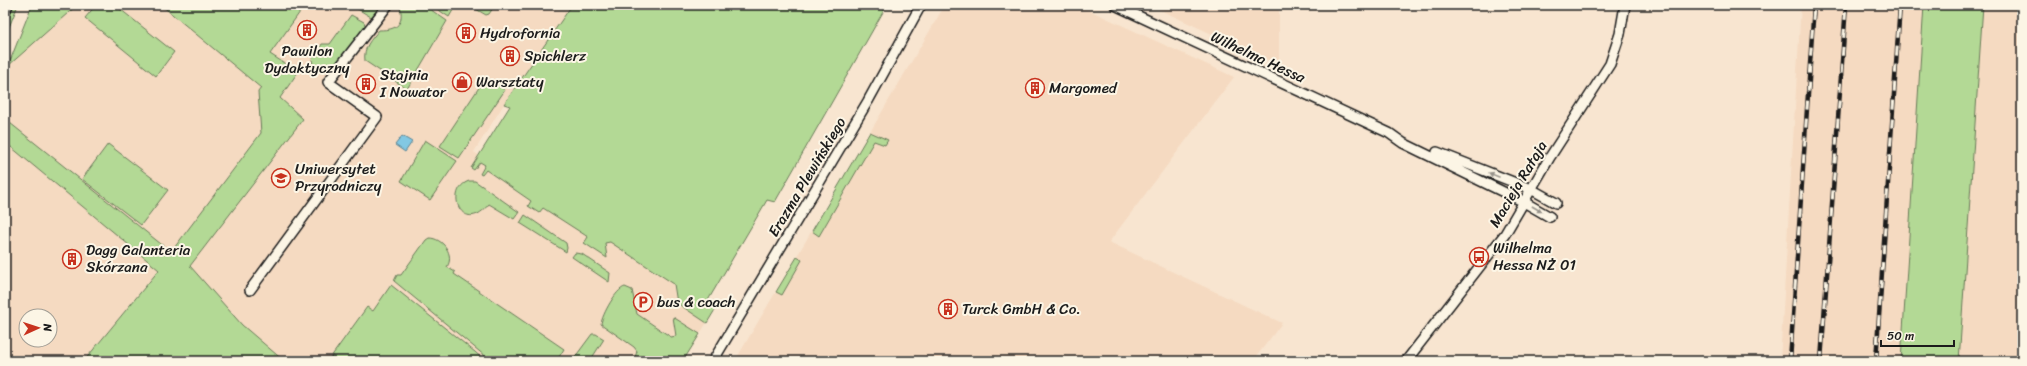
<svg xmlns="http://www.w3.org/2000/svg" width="2027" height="366" font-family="Sriracha,sans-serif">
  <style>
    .built { fill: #f5dac1; fill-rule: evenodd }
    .green { fill: #b3d995; stroke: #687a58 }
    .water { fill: #82c8e3; stroke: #598393 }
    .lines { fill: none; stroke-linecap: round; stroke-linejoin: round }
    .street-casing { stroke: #1c1c1c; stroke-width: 12 }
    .street { stroke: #fcf5e5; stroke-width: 9 }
    .rail-casing { stroke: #1c1c1c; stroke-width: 4.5 }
    .rail { stroke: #fcf5e5; stroke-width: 3; stroke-dasharray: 9; stroke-linecap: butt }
    .oneway { fill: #97938b }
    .labels { text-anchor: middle; stroke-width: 4; stroke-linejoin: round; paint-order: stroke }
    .poi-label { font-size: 15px; fill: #1c1c1c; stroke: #fcf5e5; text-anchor: start }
    .street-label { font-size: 15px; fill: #1c1c1c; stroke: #fcf5e5 }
  </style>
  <rect width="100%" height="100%" fill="#f8e5d0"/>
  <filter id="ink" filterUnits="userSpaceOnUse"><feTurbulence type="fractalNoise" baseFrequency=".025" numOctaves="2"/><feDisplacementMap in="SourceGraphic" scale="8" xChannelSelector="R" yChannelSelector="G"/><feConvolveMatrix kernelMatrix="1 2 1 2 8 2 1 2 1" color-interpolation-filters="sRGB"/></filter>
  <g filter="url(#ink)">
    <path class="built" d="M32,5H572L504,104L474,152L524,186L605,235L716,308L683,361H271L159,270L84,361H5V71ZM26,316H50V340H26Z
      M945,5H1078L1234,77L1109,242L1282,323L1253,361H735Z
      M1154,5H1279V65L1160,10Z
      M1801,5H2022V361H1780Z"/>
    <path class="green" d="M14,5H18L5,37V25Z
      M32,5H77L8,66Z
      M96,5H115L174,52L156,76L85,18Z
      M161,5H305L270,54L298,72L280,98L303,119L190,266L242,325L284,361H84L159,270L5,142V119L171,252L261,133L258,92L261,88Z
      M351,5H382L371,17Z
      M400,5H424L447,21L407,89L365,61C363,47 371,40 379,30C398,30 404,24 400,5Z
      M431,5H456L449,17Z
      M469,5H495L489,14L486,15Z
      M572,5H887L775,202L767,200L707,302L716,308L707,323L677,303L674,284L610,242L605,243L607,258L584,243L588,237L543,208L539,213L528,206L531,201L486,170L482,175L480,174L485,165L480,162L474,170L471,168L510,106L504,104Z
      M1924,5H1983L1959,361H1901Z
      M351,15L364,22L366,28L331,71L321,72L313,66L312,59L322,44H330Z
      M486,77L505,90L459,158L440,146Z
      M870,132L888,140L885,145L874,141L819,236L812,231Z
      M425,140L457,161L430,200L401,181Z
      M108,144L168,190L141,225L82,179Z
      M469,181H475L519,212L514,219L489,204C463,237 443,190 469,181Z
      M525,215L566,243L567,248L566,252L520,223Z
      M429,238C443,238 455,255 447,267L455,272L454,274L564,349L559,357L564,361H491L394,281L397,275H401L426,240Z
      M575,253L582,254L610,273L609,282L572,257Z
      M797,257L802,260L782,295L776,292Z
      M391,285L475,352L485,361H328L367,307L373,311Z
      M625,287L632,290L637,314L671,337L676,336L673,317L700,334L683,361H634L637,351L634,347L601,324C602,315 616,289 625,287Z
      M592,334H596L604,339L590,361H572Z"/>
    <path class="water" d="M402,136L412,142L405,152L395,145Z"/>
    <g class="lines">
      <defs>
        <path id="street" d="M1115,5L1389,133L1403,143L1524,202L1550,217
          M5,11L8,5
          M1437,152L1531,189L1556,203
          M250,290L377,117L328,82L388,5
          M713,361L868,101L921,5
          M1406,361L1505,234L1550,157L1610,64L1620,34L1625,5"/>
      </defs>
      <use href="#street" class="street-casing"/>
      <use href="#street" class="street"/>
      <defs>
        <path id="rail" d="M1801,6V5
          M1790,361L1814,5
          M1821,361L1846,5
          M1876,361L1900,5
          M2017,361L2022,345"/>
      </defs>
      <use href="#rail" class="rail-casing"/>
      <use href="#rail" class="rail"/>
    </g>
    <defs><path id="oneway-solid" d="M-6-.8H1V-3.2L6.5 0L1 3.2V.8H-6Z"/></defs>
    <g class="oneway">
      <use href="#oneway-solid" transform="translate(1494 175) rotate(-158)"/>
      <use href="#oneway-solid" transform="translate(1537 209) rotate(30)"/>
    </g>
  </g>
  <defs>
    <symbol id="building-ring" viewBox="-11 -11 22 22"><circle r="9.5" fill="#fcf5e5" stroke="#c8321e" stroke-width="1.5"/><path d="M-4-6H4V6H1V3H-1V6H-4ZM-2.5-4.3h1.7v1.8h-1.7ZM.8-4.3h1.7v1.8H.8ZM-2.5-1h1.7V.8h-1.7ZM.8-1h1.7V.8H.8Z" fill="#c8321e"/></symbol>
    <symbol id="shop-ring" viewBox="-11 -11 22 22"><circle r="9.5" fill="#fcf5e5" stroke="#c8321e" stroke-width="1.5"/><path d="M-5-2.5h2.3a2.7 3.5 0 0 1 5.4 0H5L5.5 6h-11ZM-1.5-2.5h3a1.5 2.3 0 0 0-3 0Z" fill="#c8321e"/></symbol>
    <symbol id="university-ring" viewBox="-11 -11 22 22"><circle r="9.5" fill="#fcf5e5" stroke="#c8321e" stroke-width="1.5"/><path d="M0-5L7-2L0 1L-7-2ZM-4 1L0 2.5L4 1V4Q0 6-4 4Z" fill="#c8321e"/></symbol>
    <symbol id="bus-ring" viewBox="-11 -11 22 22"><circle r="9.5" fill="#fcf5e5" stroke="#c8321e" stroke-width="1.5"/><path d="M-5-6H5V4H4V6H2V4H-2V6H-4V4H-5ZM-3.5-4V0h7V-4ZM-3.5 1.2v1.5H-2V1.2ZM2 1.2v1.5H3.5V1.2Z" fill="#c8321e"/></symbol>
    <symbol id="parking-ring" viewBox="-11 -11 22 22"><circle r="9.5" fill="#fcf5e5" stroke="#c8321e" stroke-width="1.5"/><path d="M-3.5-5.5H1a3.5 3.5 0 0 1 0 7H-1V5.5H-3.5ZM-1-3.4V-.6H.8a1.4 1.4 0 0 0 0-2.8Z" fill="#c8321e"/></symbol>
  </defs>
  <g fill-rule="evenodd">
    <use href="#building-ring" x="296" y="19" width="22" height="22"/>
    <use href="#building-ring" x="455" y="22" width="22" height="22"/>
    <use href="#building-ring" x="499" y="45" width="22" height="22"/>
    <use href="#shop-ring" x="451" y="71" width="22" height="22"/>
    <use href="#building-ring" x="355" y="73" width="22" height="22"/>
    <use href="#building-ring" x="1024" y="77" width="22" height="22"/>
    <use href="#university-ring" x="270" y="167" width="22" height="22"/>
    <use href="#bus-ring" x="1468" y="246" width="22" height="22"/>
    <use href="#building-ring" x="61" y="248" width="22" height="22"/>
    <use href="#parking-ring" x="632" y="291" width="22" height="22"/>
    <use href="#building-ring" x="937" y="298" width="22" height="22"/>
  </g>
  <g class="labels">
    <g class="poi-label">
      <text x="480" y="38">Hydrofornia</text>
      <text x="307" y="56" text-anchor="middle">Pawilon<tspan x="307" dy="17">Dydaktyczny</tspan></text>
      <text x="524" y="61">Spichlerz</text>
      <text x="380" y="80">Stajnia<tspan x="380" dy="17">I Nowator</tspan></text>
      <text x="476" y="87">Warsztaty</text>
      <text x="1049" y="93">Margomed</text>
      <text x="295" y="174">Uniwersytet<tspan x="295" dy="17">Przyrodniczy</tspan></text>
      <text x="1493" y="253">Wilhelma<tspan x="1493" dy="17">Hessa NŻ 01</tspan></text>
      <text x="86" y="255">Dagg Galanteria<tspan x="86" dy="17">Skórzana</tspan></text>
      <text x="657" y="307">bus &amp; coach</text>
      <text x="962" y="314">Turck GmbH &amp; Co.</text>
    </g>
    <g class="street-label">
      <text transform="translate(1258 57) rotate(25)" y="5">Wilhelma Hessa</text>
      <text transform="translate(807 177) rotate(-59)" y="5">Erazma Plewińskiego</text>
      <text transform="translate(1518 184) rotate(-59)" y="5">Macieja Rataja</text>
    </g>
  </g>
  <rect width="2027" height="366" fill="none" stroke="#fcf5e5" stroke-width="20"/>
  <rect x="10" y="10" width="2007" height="346" fill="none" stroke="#1c1c1c" stroke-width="1.5" filter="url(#ink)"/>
  <g transform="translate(38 328) rotate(87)"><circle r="19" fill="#fcf5e5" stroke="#a29e95"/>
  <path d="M0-3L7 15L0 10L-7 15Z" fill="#c8321e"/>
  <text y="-6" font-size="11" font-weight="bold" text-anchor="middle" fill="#1c1c1c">N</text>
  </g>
  <path d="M1881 340v6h73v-6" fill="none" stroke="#1c1c1c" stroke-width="2"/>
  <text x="1887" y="340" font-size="12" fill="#1c1c1c" stroke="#fcf5e5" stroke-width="3" paint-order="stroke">50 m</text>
</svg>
